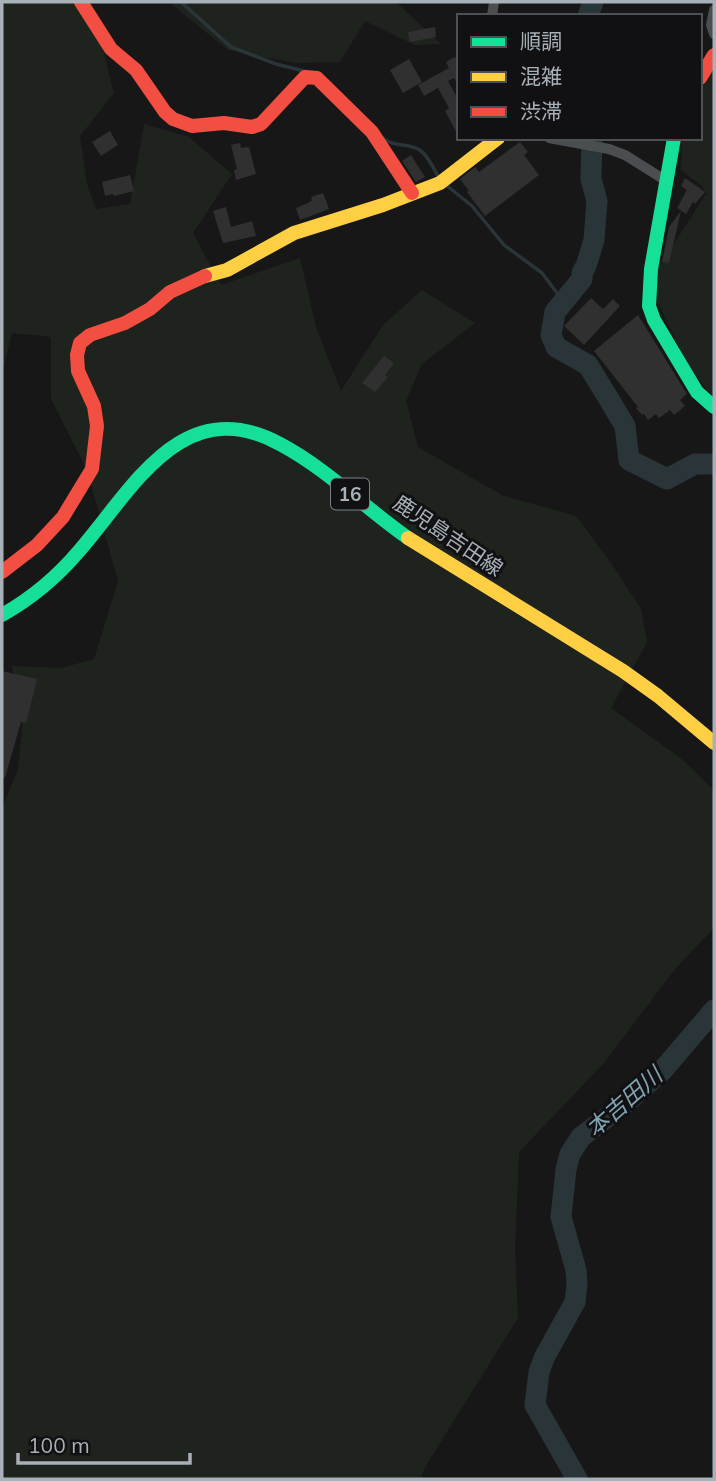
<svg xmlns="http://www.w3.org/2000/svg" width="716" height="1481" font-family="Mulish,'Noto Sans JP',sans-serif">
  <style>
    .green { fill: #1e241d }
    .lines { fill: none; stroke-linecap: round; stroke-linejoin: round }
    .stream { stroke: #2a3539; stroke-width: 3.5 }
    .river { stroke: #2a3539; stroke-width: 21 }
    .building { fill: #303031 }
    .street { stroke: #4b4e50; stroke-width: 10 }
    .fast { stroke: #16e098; stroke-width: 14 }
    .slow { stroke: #ffcf43; stroke-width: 14 }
    .jam { stroke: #f24e42; stroke-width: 14 }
    .labels { text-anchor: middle; stroke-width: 6; stroke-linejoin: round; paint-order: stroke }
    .shield { fill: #111113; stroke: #7b8086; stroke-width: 2 }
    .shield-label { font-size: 19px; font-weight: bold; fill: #a8b0b8 }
    .street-label { font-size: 21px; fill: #a8b0b8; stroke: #111113 }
    .water-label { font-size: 23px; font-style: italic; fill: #80a4b1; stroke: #111113 }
  </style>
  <rect width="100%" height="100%" fill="#171717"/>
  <path class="green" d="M2,2H86L99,34L114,93L80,136L87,184L96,209L130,204L144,124L189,137L232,174L193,233L221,285L300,258L316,327L341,391L383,325L422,290L475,323L422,364L406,401L418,447L504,496L576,516L611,563L641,609L647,642L611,708L683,760L714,790V928L675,969L604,1063L519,1152L515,1248L518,1318L424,1469L421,1479H2V808L18,769L25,699L11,666L61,668L94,659L118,581L87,470L51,399V337L12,333L2,375Z
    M169,2H396L441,44L415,45L365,21L340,62L296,63L228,50Z
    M714,68V399L686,362L655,297L657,270L706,194L702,186L681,170L682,138H700V89Z"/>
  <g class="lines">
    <path class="stream" d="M181,2L231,47L276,64L308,72
      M383,138C394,148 410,142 421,151C429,157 435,171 440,180
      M446,185L472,206L504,245L542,273L563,301"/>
    <path class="river" d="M588,16L593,2
      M592,138L591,179L597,201L594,240L586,266L582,273V279L555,312L551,335L556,347L588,365L607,396L625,426L629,460L667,479L695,464H714
      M577,1479L535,1405L539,1372L544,1358L575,1302L577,1284L576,1270L561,1217L566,1169L570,1154L581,1137L627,1102L662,1071L714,1010"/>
  </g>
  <path class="building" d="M435,27L436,37L410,42L408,32Z
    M455,57L459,63V86L454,78L448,81L459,101V137L445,111L449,108L438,88L424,96L418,85L449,68L446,62Z
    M409,59L422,82L403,93L390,70Z
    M110,131L118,145L101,156L92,142Z
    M520,142L528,152L524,155L539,175L485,216L467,192L469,191L460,179L475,167L479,172Z
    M240,143L241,148L249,147L256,174L236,180L234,170L237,169L231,145Z
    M411,155L425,177L416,182L402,161Z
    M130,175L134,191L114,196L113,194L105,196L102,182Z
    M685,178L705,192L695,204L693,202L686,214L677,208L687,190L681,186Z
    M323,193L329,209L300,220L296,208L308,203L312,200L311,197Z
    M226,207L231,227L252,221L256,236L223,243L213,211Z
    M681,211L669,263L662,262L669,227Z
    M591,298L603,309L613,299L620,306L584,345L564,326Z
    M638,315L687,394L680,400L685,406L674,415L670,410L659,418L656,414L648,420L644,414L642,415L636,408L638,407L594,351Z
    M384,356L394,363L385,375L388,377L375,392L362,383Z
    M2,671L37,679L26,723L21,722L5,778H2Z"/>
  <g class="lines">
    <path class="street" d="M714,10L711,25L714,34
      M492,16L494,2
      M549,138L609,149L625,155L668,182"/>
    <path class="fast" d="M674,138L651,269L649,306L654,320L697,392L714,407
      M2,615C32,598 57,577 79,551C133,489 182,391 280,444C327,469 365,508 408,538"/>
    <path class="slow" d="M205,276L227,270L294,233L383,205L440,183L498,138
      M408,538L623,671L658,696L714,743"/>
    <path class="jam" d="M81,2L111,49L136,70L165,112L173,119L192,126L224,123L252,127L261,124L305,77L317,78L372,132L412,193
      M700,78L714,55
      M2,572L37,545L63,517L92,469L97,426L94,406L78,371L77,355L80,343L90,335L125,323L150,309L170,292L205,276"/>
  </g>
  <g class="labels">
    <rect class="shield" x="331" y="478.5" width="38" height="31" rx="5"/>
    <g class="shield-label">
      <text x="350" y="501">16</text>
    </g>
    <g class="street-label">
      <text transform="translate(448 536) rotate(34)" y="7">鹿児島吉田線</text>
    </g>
    <g class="water-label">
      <text transform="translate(624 1102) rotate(-41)" y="8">本吉田川</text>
    </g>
  </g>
  <rect width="716" height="1481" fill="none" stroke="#a8b0b8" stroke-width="7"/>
  <rect x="457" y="14" width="245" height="126" fill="#111113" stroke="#4d5155" stroke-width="2"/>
  <rect x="471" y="37" width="35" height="10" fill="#16e098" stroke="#4d5155" stroke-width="2"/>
  <text x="520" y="49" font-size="21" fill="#a8b0b8">順調</text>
  <rect x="471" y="72" width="35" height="10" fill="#ffcf43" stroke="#4d5155" stroke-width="2"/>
  <text x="520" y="84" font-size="21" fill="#a8b0b8">混雑</text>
  <rect x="471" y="107" width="35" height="10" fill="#f24e42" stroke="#4d5155" stroke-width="2"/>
  <text x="520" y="119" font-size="21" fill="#a8b0b8">渋滞</text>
  <path d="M18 1453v10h172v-10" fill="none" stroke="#a8b0b8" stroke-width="3.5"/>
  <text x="28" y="1453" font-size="21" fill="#a8b0b8" stroke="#111113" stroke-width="5" paint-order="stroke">100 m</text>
</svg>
